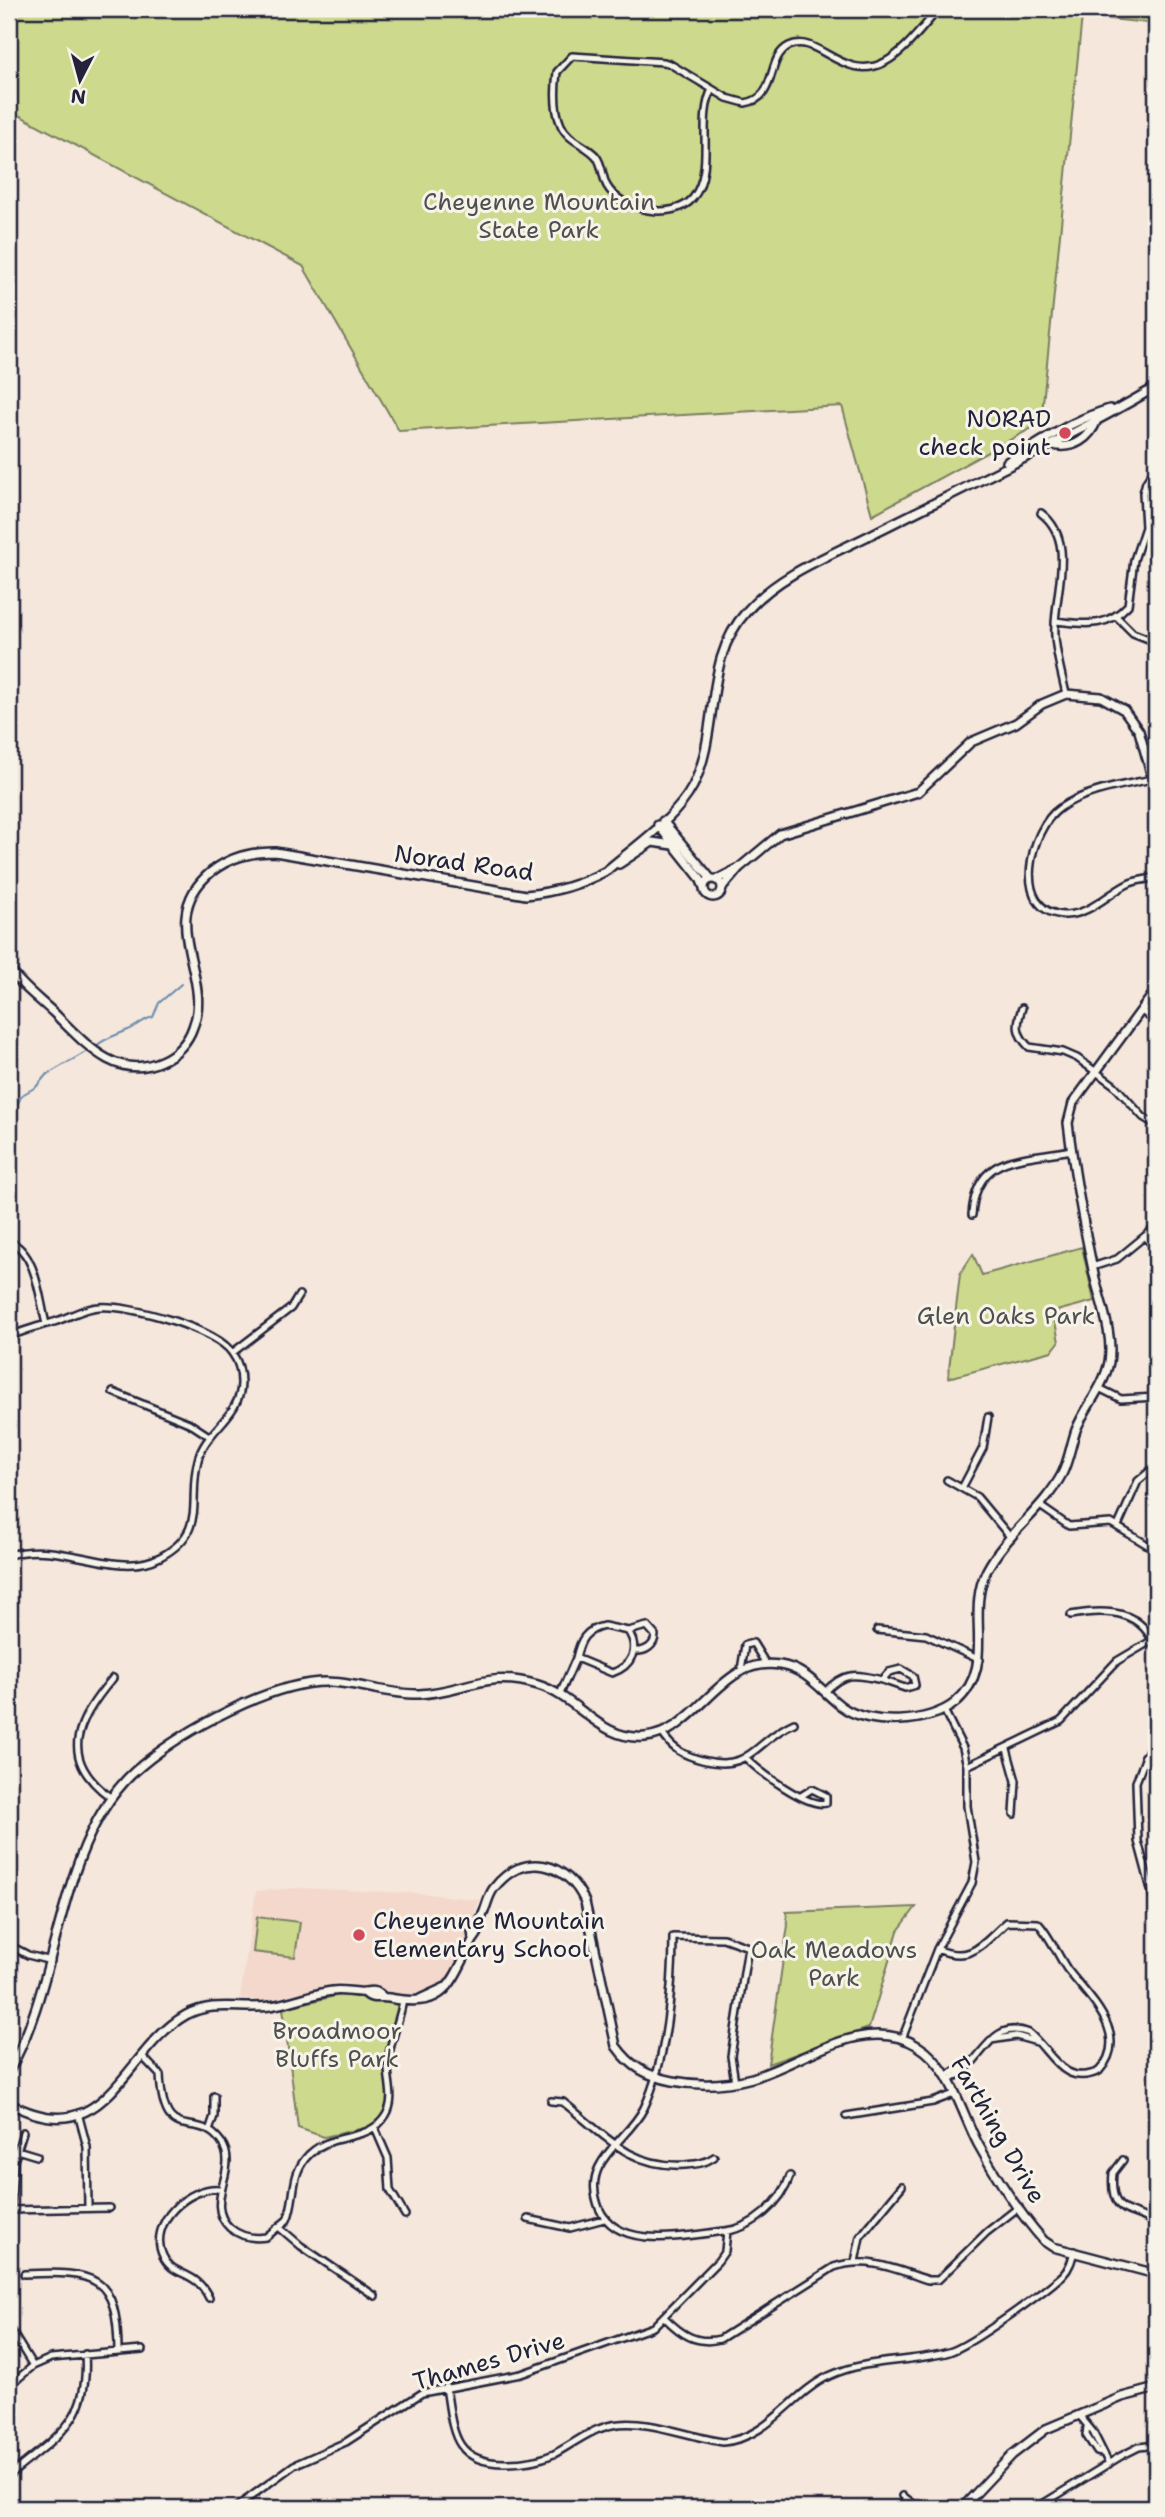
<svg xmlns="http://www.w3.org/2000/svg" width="1165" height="2517" font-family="'Shantell Sans',sans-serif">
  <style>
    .built { fill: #f3d8cb }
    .green { fill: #cdd98c; stroke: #787e64; stroke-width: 2 }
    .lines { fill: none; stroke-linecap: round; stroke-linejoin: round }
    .stream { stroke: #6b8bae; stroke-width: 2 }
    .street-casing { stroke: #22223b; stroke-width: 10 }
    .secondary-casing { stroke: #22223b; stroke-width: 12 }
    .street { stroke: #f7f3e8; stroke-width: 5 }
    .secondary { stroke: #f7f3e8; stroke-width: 7 }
    .poi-dot { fill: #d1495b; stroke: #f7f3e8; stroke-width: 2.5 }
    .labels { text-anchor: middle; stroke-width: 6; stroke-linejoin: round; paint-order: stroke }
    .park-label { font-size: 24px; fill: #4d504f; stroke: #f7f3e8 }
    .poi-label { font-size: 24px; fill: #22223b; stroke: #f7f3e8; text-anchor: end }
    .street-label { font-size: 24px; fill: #22223b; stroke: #f7f3e8 }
  </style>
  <rect width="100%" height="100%" fill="#f5e7db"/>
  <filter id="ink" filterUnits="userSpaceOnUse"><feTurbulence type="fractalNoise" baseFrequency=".0143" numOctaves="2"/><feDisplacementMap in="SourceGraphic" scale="14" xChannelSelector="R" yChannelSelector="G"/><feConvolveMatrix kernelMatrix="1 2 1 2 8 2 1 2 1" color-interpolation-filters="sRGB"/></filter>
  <g filter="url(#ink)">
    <path class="built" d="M299,1888L428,1894L479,1900L458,1965L447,1980L427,1991L405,1995L340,1982L264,2001L240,1999L256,1891Z"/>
    <path class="green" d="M9,9H1156V24L1082,16L1041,423L872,515L842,406L399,431L303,266L9,110Z
      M1082,1247L1094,1301L1053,1312L1059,1342L1052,1351L948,1378L960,1274L973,1254L982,1275Z
      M916,1907L898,1931L869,2028L768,2064L788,1925L786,1912Z
      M257,1917L300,1922L295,1957L253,1952Z
      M344,1994L396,2004L398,2007L385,2059L388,2099L382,2117L369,2127L324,2137L298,2128L283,2008Z"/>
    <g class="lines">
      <path class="stream" d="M96,1046C107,1037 115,1036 128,1030C137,1027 143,1019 153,1017L159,1003L181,984
        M9,1121L22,1095L36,1087L46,1075L91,1049"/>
      <defs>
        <path id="street" d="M712,89C696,122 716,168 693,198C674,221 621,211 607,186C602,177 603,165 596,156C585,144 568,141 561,125C554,110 555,88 557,72L572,56L664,62L670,64L727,98L745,103C779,98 765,58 789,46C817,32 844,84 885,62C906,51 923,26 939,9
          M1041,513C1079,542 1052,596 1055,636C1056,655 1062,675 1066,694
          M1117,617L1133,633L1156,642
          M1055,621C1085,624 1106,629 1128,605L1134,560L1145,527L1143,493L1146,482L1156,467
          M1156,778C1126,785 1085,790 1060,808C1029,829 1011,912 1064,915C1089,916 1108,893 1130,883C1138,880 1148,879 1156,878
          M1022,1008C1016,1025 1016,1034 1029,1047L1063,1052L1077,1058L1114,1085L1143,1117L1156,1125
          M1143,1012L1156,1022
          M972,1215C976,1153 1021,1160 1071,1150
          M1145,1236L1156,1250
          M9,1241C37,1253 39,1297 46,1324
          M1092,1267L1117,1259L1156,1227
          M9,1337C23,1330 39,1326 54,1322C70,1317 83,1308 99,1307C127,1304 217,1329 232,1353C238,1361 241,1373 241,1383C241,1416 205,1430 198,1460C187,1500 209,1531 160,1557C117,1580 63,1539 9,1555
          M232,1353L291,1308L299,1295
          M1099,1388L1121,1399L1156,1397
          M113,1392L189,1423L209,1436
          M947,1480L977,1497L1011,1538
          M962,1488L983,1448L988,1417
          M1040,1506L1069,1526L1111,1523L1156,1550
          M1118,1526L1138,1481L1156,1466
          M1071,1615C1108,1608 1144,1610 1156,1650
          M604,1626L628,1631C640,1649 632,1666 612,1673L576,1658C580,1640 585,1630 604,1626Z
          M877,1630L926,1635L980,1660
          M628,1631L647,1626L655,1635C655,1646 645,1652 635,1651
          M901,1669L913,1676L915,1685L905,1688L882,1680L889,1672Z
          M741,1670L745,1645L753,1643L766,1664
          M825,1692C844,1671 856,1674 882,1680
          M560,1694L576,1658
          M1156,1731L1136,1782L1138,1841L1156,1908
          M662,1733C672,1749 683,1755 702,1760C752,1773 755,1740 794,1723
          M1007,1749L1016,1781L1014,1814
          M1144,1756L1156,1761
          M747,1759C760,1772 808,1808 826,1803V1796L812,1789L801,1796
          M967,1766L1061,1721L1117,1661L1156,1638
          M110,1797C57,1758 77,1720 113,1678
          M9,1945L28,1955L51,1961
          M937,1949C972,1964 982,1944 1007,1922L1038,1923C1050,1936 1057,1954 1067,1969C1089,1998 1132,2035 1099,2071C1063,2088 1051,2051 1029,2033C996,2020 986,2050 967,2068C962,2073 954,2077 948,2081
          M902,2039L937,1949L972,1883L976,1862L967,1806V1766L963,1748L944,1710
          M991,2040L1016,2036L1037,2042
          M143,2057L160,2075C164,2151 196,2107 221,2142C241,2169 202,2202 230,2228C241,2237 253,2239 266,2237L287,2220C296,2200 290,2178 305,2159C329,2129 368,2145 386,2115C396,2099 387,2080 388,2063C389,2042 400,2021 403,2000
          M946,2076L971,2061
          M735,2082L731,2056L748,1947L723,1938L673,1937C673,1988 666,2062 644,2108C633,2130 610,2145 599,2167C592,2181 594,2194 599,2208C618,2252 687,2235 725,2231C752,2229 782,2202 790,2176
          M551,2101L563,2102C604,2134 629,2168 684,2165C696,2164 704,2164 714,2157
          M78,2113L87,2147L88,2208
          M846,2116L933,2102L954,2094
          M375,2128L388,2158L390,2190L405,2215
          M209,2131L214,2116V2096
          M17,2150L37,2156
          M1123,2160L1113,2173C1108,2222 1140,2206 1156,2226
          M9,2210L109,2208
          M11,2210L14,2161L23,2132
          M528,2219L570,2228L604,2219
          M280,2228L301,2246L375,2296
          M855,2262L860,2237L902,2186
          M24,2274C94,2271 118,2274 118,2352
          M209,2298C196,2269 173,2278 163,2256C147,2223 189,2186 220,2189
          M665,2318C681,2334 696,2345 720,2339L834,2267C868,2256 895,2269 928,2280H938L987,2232L1019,2207
          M9,2327L33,2366
          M9,2386L33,2366L51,2358L142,2350
          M446,2387C453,2430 452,2464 507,2463C524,2463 538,2461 554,2454C573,2444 591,2429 612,2425C646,2418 689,2437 723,2442C769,2438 791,2394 829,2376C867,2358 910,2363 949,2352C970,2346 1045,2291 1063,2275C1070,2268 1072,2259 1074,2251
          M1079,2415L1093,2432L1109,2464
          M1087,2427L1086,2435L1097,2452L1102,2453
          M9,2476C56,2436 90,2423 85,2354
          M903,2496L919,2508
          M235,2508L294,2465L346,2442L422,2393L521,2374L653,2327L718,2261L725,2251L727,2231
          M1036,2508L1121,2456L1139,2447L1156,2445"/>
        <path id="secondary" d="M1053,445C1074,450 1090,438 1097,420
          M1007,462C1041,443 1073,419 1110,409
          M663,821L711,879
          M658,825L700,878L704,888
          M619,864L652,842L673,845
          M704 888a9 9 0 1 1 18 0a9 9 0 1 1-18 0Z
          M716,880L739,868
          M722,888L739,868L780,834L918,792L971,742L1016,723L1042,704L1066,694L1101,697L1124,710L1139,731L1156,791
          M9,968C20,985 39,999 54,1013C84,1042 116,1082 161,1061C176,1055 188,1042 193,1027C214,976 154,919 211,872C230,857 250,852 275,852L526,895C556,892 580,885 606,871C635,846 675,820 693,786C721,729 702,660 747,611C780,573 834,554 878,531C971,484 1066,440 1156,387
          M473,1939L472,1930C473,1927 476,1925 478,1923C486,1914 486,1898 494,1888C523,1850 568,1862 585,1902L616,2046C631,2067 647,2076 673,2081C699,2086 726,2085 752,2078C803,2063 864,2013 918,2046C951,2066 961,2112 978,2144C996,2177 1019,2213 1044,2241L1053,2247L1156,2274
          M364,1992C372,2001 379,1996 389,1998C445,2009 450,1986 472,1942C476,1935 481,1933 478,1923
          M420,1999L448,1986
          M9,2071C62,1979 57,1834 141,1766C183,1731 271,1682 326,1682C357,1682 388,1695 419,1694C465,1692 487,1669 538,1685C578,1697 600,1741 645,1737C700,1732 719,1655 780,1665C807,1669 821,1691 841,1706C868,1727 931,1724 956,1702C998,1665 964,1614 987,1570C1006,1534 1043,1510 1062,1474C1069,1460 1071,1444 1076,1430C1085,1407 1104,1387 1109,1362C1114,1333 1099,1299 1093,1270C1083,1222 1074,1172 1068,1123L1073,1103L1156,990
          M9,2103C108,2156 122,2051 186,2015C214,2000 240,2010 270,2006C291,2003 311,1994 332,1991C343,1989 354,1993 364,1992C372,1991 377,1990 383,1997
          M962,2508L1012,2455L1046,2429L1122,2397L1156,2388"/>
      </defs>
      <use href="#street" class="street-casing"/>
      <use href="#secondary" class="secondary-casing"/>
      <use href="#street" class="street"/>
      <use href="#secondary" class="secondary"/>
    </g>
  </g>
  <g class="poi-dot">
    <circle cx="1065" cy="433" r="7"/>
    <circle cx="359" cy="1935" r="7"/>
  </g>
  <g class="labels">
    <g class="park-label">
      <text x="539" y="210">Cheyenne Mountain<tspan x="539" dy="28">State Park</tspan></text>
      <text x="1006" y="1324">Glen Oaks Park</text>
      <text x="834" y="1958">Oak Meadows<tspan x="834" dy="28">Park</tspan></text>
      <text x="337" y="2039">Broadmoor<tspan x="337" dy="28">Bluffs Park</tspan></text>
    </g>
    <g class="poi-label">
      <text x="1051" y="427">NORAD<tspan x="1051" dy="28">check point</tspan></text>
      <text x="373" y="1929" text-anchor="start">Cheyenne Mountain<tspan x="373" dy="28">Elementary School</tspan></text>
    </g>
    <g class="street-label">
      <text transform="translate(464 863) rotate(8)" y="8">Norad Road</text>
      <text transform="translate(998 2130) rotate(60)" y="8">Farthing Drive</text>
      <text transform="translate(489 2361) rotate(-16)" y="8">Thames Drive</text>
    </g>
  </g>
  <rect width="1165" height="2517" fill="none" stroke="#f7f3e8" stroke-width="35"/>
  <rect x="18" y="18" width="1130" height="2482" fill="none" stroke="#22223b" stroke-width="2.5" filter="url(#ink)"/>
  <g transform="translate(80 80) rotate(186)" stroke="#f7f3e8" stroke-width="5" paint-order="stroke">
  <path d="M0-5L12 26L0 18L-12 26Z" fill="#22223b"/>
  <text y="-10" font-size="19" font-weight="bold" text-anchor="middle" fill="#22223b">N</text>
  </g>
</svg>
